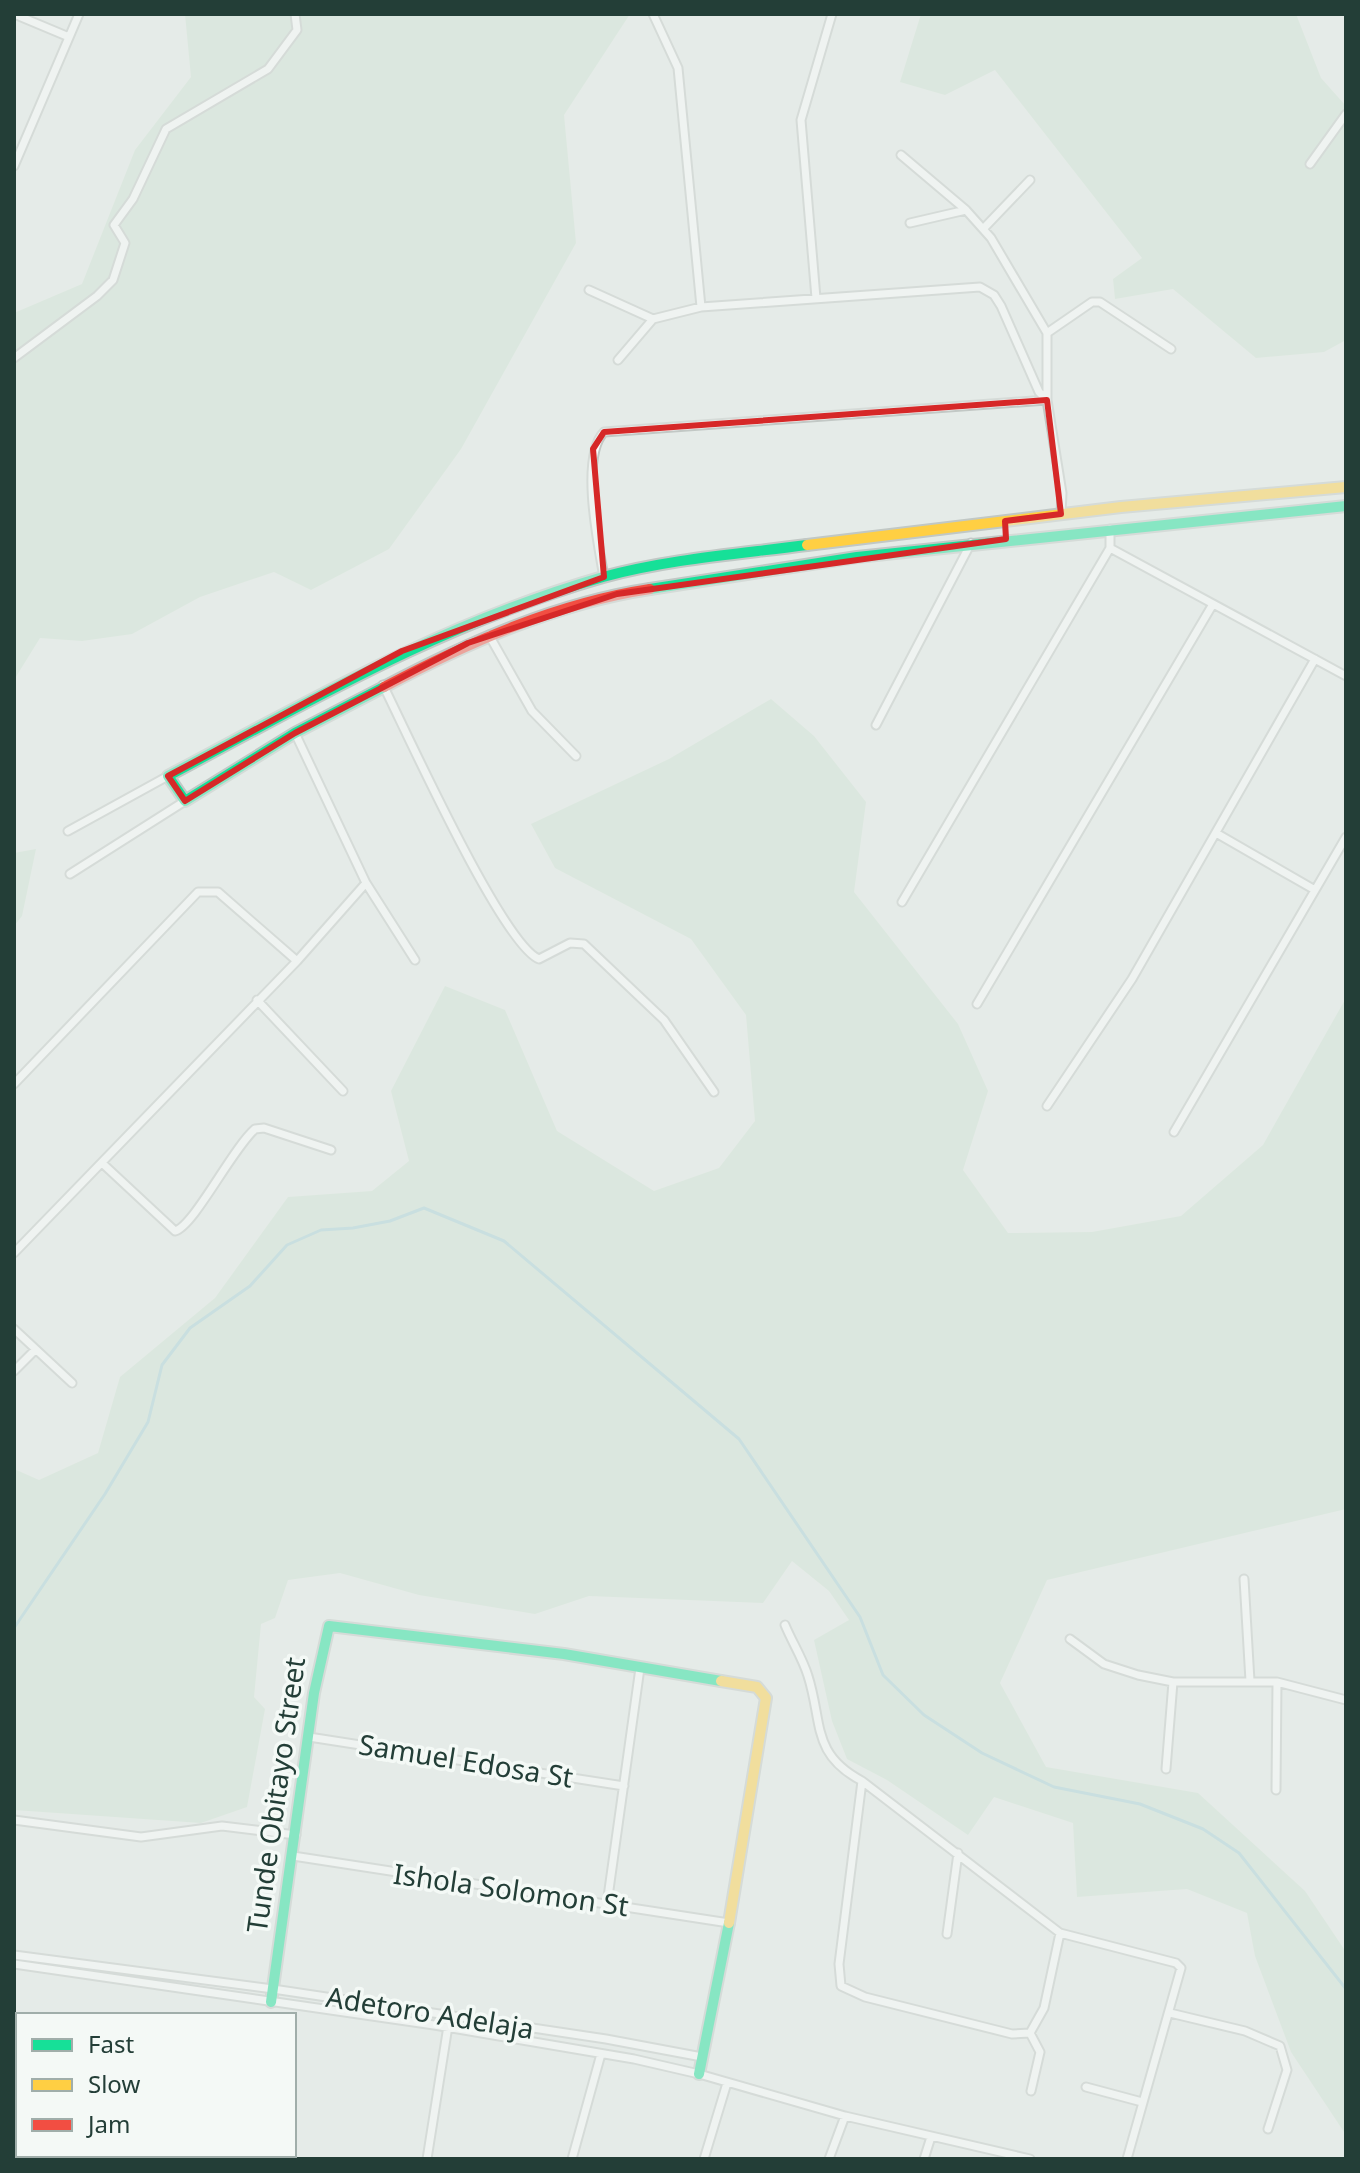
<svg xmlns="http://www.w3.org/2000/svg" width="1360" height="2173" font-family="'Noto Sans',sans-serif">
  <style>
    .green { fill: #cfe3d5 }
    .lines { fill: none; stroke-linecap: round; stroke-linejoin: round }
    .stream { stroke: #a7d0d7; stroke-width: 3 }
    .street-casing { stroke: #c2c8c5; stroke-width: 11 }
    .fast-casing { stroke: #c1c8c5; stroke-width: 14 }
    .slow-casing { stroke: #c1c8c5; stroke-width: 14 }
    .jam-casing { stroke: #c1c8c5; stroke-width: 14 }
    .street { stroke: #fbfcfc; stroke-width: 7 }
    .fast { stroke: #16e098; stroke-width: 10 }
    .slow { stroke: #ffcf43; stroke-width: 10 }
    .jam { stroke: #f24e42; stroke-width: 10 }
    .marked { fill: none; stroke: #d62828; stroke-width: 6; stroke-linejoin: round }
    .labels { text-anchor: middle; stroke-width: 7; stroke-linejoin: round; paint-order: stroke }
    .street-label { font-size: 28px; fill: #233e37; stroke: #f4f9f6 }
  </style>
  <rect width="100%" height="100%" fill="#e5ebe8"/>
  <path class="green" d="M185,14H630L564,115L576,243L461,449L389,549L311,590L274,572L200,597L132,634L82,641L40,638L14,680V313L82,284L135,150L191,77Z
    M921,14H1296L1321,78L1346,106V340L1324,352L1256,358L1173,289L1115,299L1113,279L1142,258L995,70L945,95L900,82Z
    M771,699L814,736L866,802L854,892L958,1024L988,1091L963,1170L1008,1233L1092,1232L1181,1216L1263,1145L1346,998V1509L1047,1580L1000,1683L1046,1767L1198,1793L1305,1891L1346,1952V2135L1291,2052L1255,1956L1247,1913L1187,1889L1077,1897L1073,1823L994,1797L968,1835L887,1780L847,1759L832,1721L814,1640L849,1620L829,1591L792,1561L763,1603L589,1596L535,1614L419,1595L340,1573L288,1580L275,1618L261,1624L254,1697L265,1709L247,1807L201,1823L14,1810V1469L39,1480L98,1453L120,1377L215,1298L288,1197L372,1191L409,1161L391,1091L445,986L505,1010L557,1131L654,1191L719,1168L755,1121L746,1015L691,939L555,868L531,824L669,759Z
    M36,849L22,916L14,926V853Z"/>
  <g class="lines">
    <path class="stream" d="M14,1628L105,1494L148,1422L162,1365L190,1328L250,1286L287,1245L321,1230L353,1228L390,1221L424,1208L504,1241L739,1439L860,1617L883,1675L924,1715L982,1753L1054,1787L1140,1804L1203,1829L1239,1853L1346,1989"/>
    <defs>
      <path id="street" d="M14,14L69,37
        M653,14L678,68L701,307
        M901,155L966,210
        M1310,164L1346,114
        M14,166L79,14
        M984,228L1030,180
        M589,290L653,319
        M816,298L801,120L832,14
        M1047,333L1092,302H1100L1171,349
        M14,358L97,296L113,280L125,243L114,225L133,199L166,129L268,69L297,30L295,14
        M618,360L653,319L701,307L980,287L994,295L1001,306L1039,392L1047,400L1062,493L1061,514
        M1110,529V548L1346,676
        M604,577C598,544 580,457 604,432L1047,400V333L991,238L966,210L910,223
        M489,635L532,711L576,756
        M383,685C406,731 502,944 539,959L570,943L584,944L664,1020L714,1092
        M876,725L971,543
        M295,733L366,883L415,960
        M68,831L168,776
        M1216,833L1315,890
        M70,874L185,801
        M902,902L1110,548
        M257,1000L343,1091
        M977,1004L1213,604
        M14,1084L198,892H218L297,961
        M1047,1106L1132,979L1315,659
        M1174,1132L1346,837
        M102,1163L175,1231C194,1226 232,1149 255,1129L264,1128L331,1150
        M14,1253L297,961L366,883
        M14,1329L72,1383
        M14,1371L35,1350
        M1244,1579L1250,1681
        M785,1625C792,1642 803,1659 808,1676C823,1723 811,1754 862,1781L839,1964L841,1986L865,1997L1012,2034L1030,2033L1044,2008L1060,1933
        M1070,1639L1104,1664L1138,1675L1173,1682H1277L1346,1700
        M309,1737L624,1786
        M1166,1769L1173,1682
        M862,1781L1060,1933L1176,1963L1181,1968L1127,2159
        M1276,1790L1277,1682
        M14,1820L141,1837L222,1826L296,1835
        M293,1856L729,1923
        M607,1904L640,1668
        M947,1934L958,1853
        M14,1955L273,1989L606,2039L702,2057
        M14,1964L434,2025L634,2059L699,2074L845,2116L1030,2159
        M1170,2013L1245,2031L1280,2046L1287,2070L1268,2129
        M1030,2033L1040,2052L1031,2091
        M1086,2087L1142,2102
        M14,2103H18
        M290,2155L291,2159
        M26,2159L27,2155
        M427,2159L448,2026
        M572,2159L601,2054
        M704,2159L727,2083
        M829,2159L845,2116
        M924,2159L931,2137"/>
      <path id="fast" d="M650,589L857,557L1346,506
        M384,687L295,733L185,801L168,776C311,700 446,622 603,577C669,559 739,554 807,545
        M271,2002L314,1693L329,1626L564,1654L721,1681
        M699,2074L729,1923"/>
      <path id="slow" d="M807,545L1121,507L1346,487
        M721,1681L757,1687L766,1698L729,1923"/>
      <path id="jam" d="M384,687C467,643 557,603 650,589"/>
    </defs>
    <use href="#street" class="street-casing"/>
    <use href="#fast" class="fast-casing"/>
    <use href="#slow" class="slow-casing"/>
    <use href="#jam" class="jam-casing"/>
    <use href="#street" class="street"/>
    <use href="#fast" class="fast"/>
    <use href="#slow" class="slow"/>
    <use href="#jam" class="jam"/>
  </g>
  <path d="M0 0H1360V2173H0ZM1047,400L1061,514L1005,521L1006,539L617,594L468,643L295,733L185,801L168,776L402,651L604,577L593,449L604,432Z" fill="#e5ebe8" fill-opacity=".55" fill-rule="evenodd"/>
  <path class="marked" d="M1047,400L1061,514L1005,521L1006,539L617,594L468,643L295,733L185,801L168,776L402,651L604,577L593,449L604,432Z"/>
  <g class="labels">
    <g class="street-label">
      <text transform="translate(466 1761) rotate(9)" y="10">Samuel Edosa St</text>
      <text transform="translate(276 1795) rotate(-82)" y="10">Tunde Obitayo Street</text>
      <text transform="translate(511 1890) rotate(8)" y="10">Ishola Solomon St</text>
      <text transform="translate(430 2013) rotate(9)" y="10">Adetoro Adelaja</text>
    </g>
  </g>
  <rect width="1360" height="2173" fill="none" stroke="#233e37" stroke-width="32"/>
  <rect x="16" y="2013" width="280" height="144" fill="#f4f9f6" stroke="#a0aeaa" stroke-width="2"/>
  <rect x="32" y="2039" width="40" height="12" fill="#16e098" stroke="#a0aeaa" stroke-width="2"/>
  <text x="88" y="2053" font-size="24" fill="#233e37">Fast</text>
  <rect x="32" y="2079" width="40" height="12" fill="#ffcf43" stroke="#a0aeaa" stroke-width="2"/>
  <text x="88" y="2093" font-size="24" fill="#233e37">Slow</text>
  <rect x="32" y="2119" width="40" height="12" fill="#f24e42" stroke="#a0aeaa" stroke-width="2"/>
  <text x="88" y="2133" font-size="24" fill="#233e37">Jam</text>
</svg>
